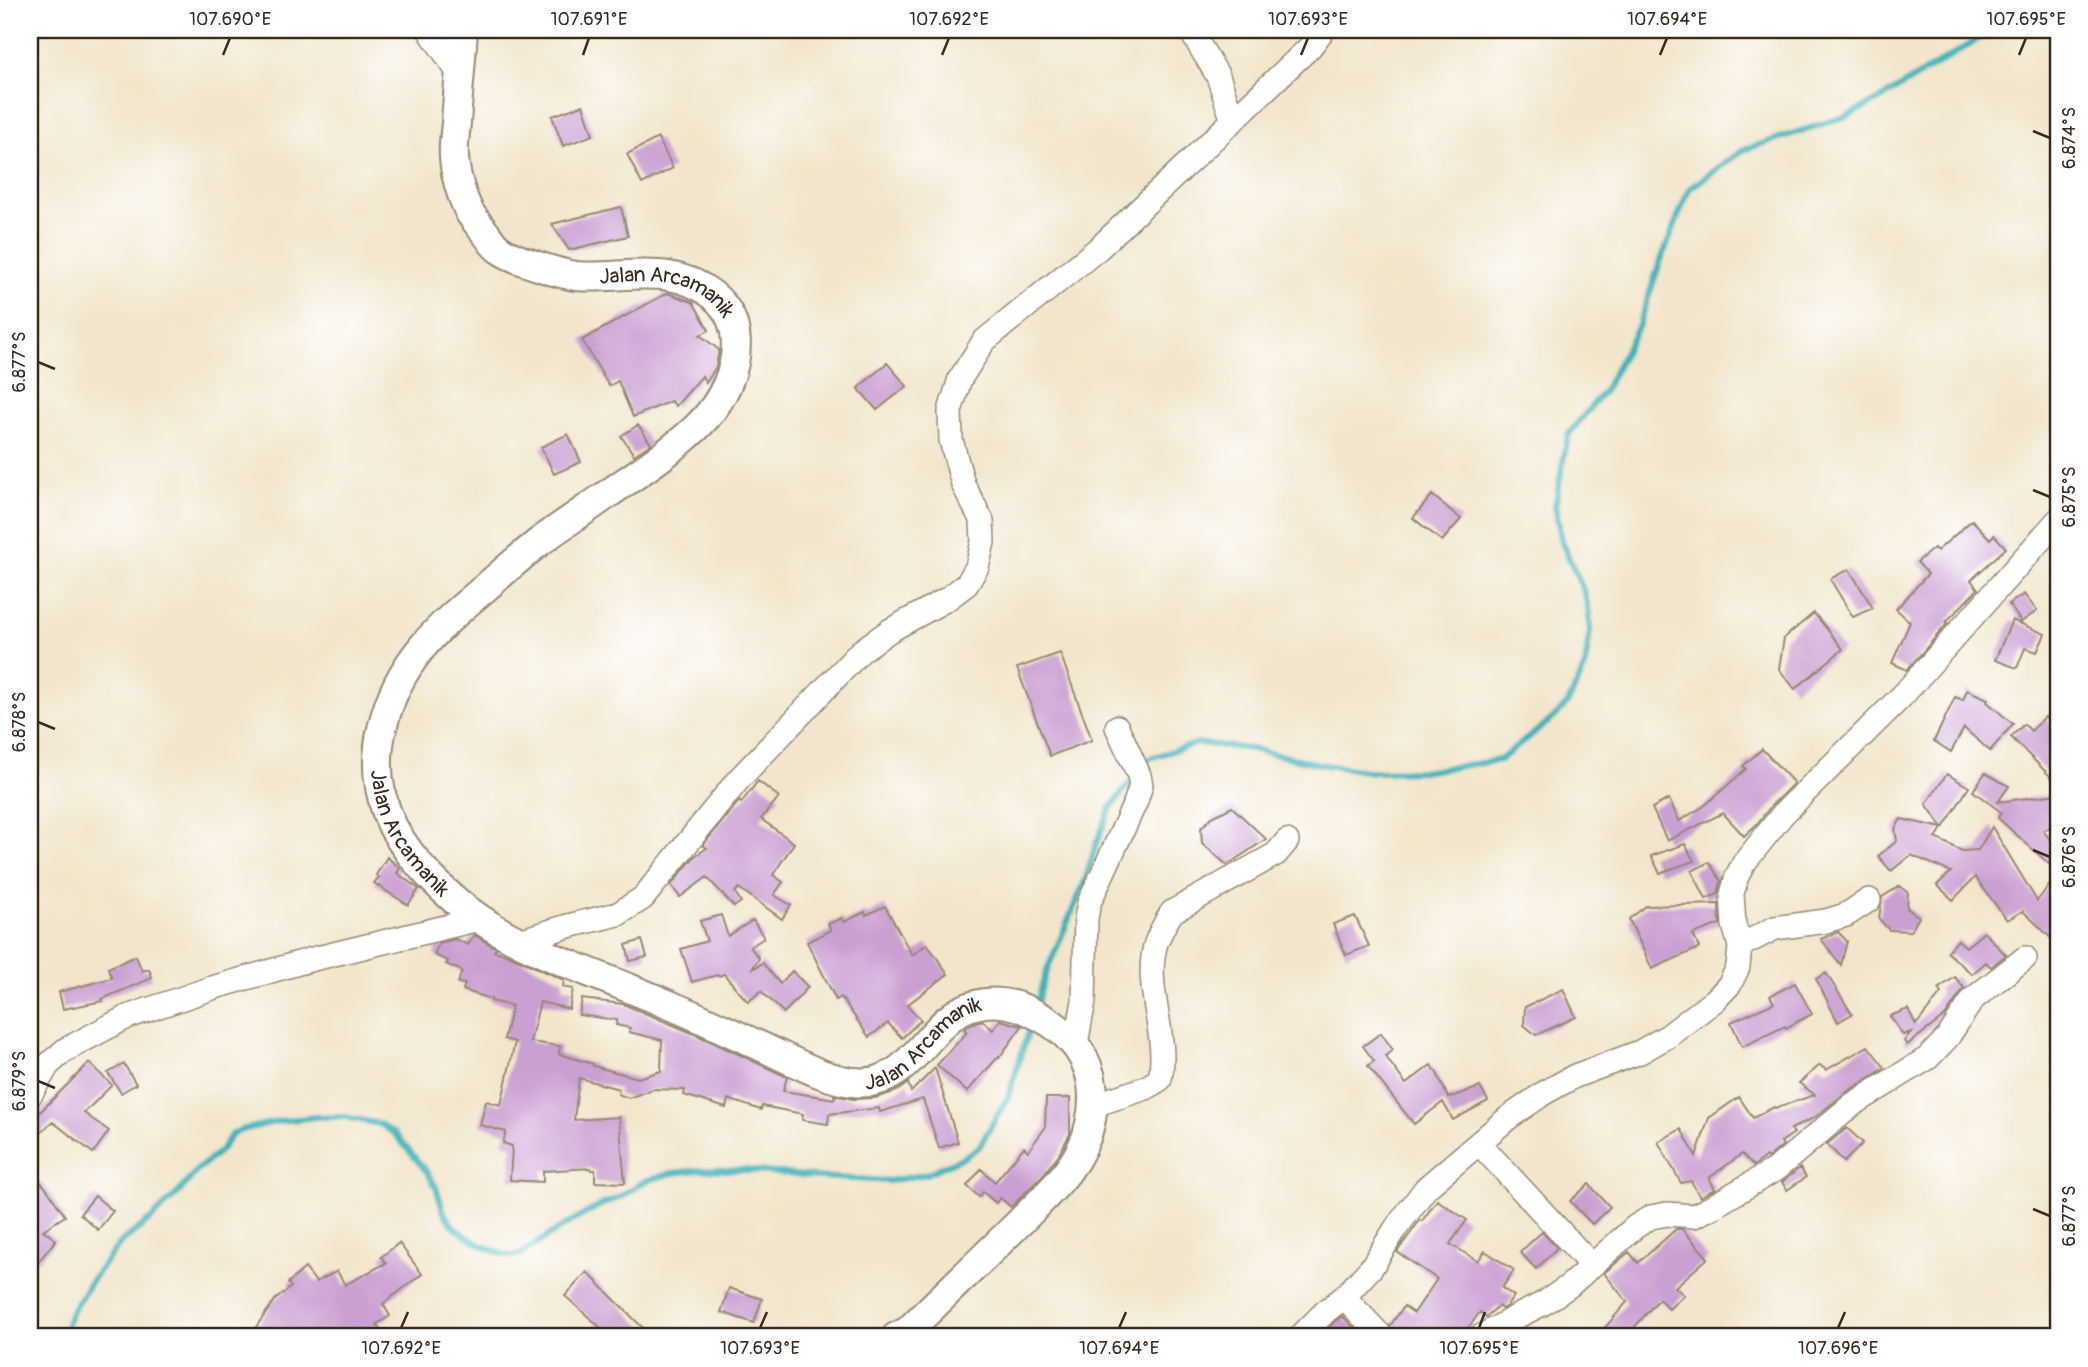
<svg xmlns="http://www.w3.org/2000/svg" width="2088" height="1367" font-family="Pangolin,sans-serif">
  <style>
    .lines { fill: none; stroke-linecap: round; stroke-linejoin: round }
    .stream { stroke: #40b1b9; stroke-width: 6 }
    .building { fill: #ca9fd2 }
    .minor-casing { stroke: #968874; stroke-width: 26 }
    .tertiary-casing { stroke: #968874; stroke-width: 32 }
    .minor { stroke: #fff; stroke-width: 23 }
    .tertiary { stroke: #fff; stroke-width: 28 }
    .ticks { fill: none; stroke: #3b2a1e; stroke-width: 2.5 }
    .labels { text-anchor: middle; stroke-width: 6; stroke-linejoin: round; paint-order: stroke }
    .street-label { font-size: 21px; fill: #3b2a1e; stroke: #fff }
    .neatline { fill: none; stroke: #3b2a1e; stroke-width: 2.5 }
    .ticks-label { font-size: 18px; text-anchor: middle; fill: #3b2a1e }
  </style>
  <rect width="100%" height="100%" fill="#fff"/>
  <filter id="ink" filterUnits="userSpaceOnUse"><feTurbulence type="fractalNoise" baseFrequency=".0143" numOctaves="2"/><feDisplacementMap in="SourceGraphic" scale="14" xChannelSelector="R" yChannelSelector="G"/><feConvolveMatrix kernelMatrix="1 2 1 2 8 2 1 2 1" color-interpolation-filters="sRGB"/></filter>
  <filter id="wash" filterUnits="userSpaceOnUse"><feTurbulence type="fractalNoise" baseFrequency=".00686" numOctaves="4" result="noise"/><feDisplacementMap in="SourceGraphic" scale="28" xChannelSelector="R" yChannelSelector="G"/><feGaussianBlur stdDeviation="1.57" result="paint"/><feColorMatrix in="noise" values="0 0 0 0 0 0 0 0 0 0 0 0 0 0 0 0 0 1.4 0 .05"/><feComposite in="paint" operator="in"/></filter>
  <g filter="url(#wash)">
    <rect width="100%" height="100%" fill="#f2e5cb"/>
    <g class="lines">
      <path class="stream" d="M1142,768L1150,758L1198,743L1251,749L1319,764L1373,772L1428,771L1500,760L1557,715L1569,701L1585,667L1590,631L1589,613L1585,594L1562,543L1555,506L1568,435L1604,391L1639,325L1659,265L1689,189L1743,150L1850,115L1882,98L1993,30
        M1036,1006L1045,975L1085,881L1096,844L1111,807L1133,779
        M62,1337L71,1313L91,1281L121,1242L151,1219L180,1191L197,1170L220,1151L233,1133L242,1130L279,1121L316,1117H345L380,1124L395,1134L427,1172L436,1187L444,1213L455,1228L477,1243L502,1254L511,1256L521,1254L560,1228L601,1205L618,1198L645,1181L672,1173L700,1170H746L817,1177L890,1181L926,1174L964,1157L979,1147L1008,1097L1032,1019"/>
    </g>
    <g id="blocks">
      <path class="building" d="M583,105L593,135L563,146L552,116Z
        M658,138L673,168L642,184L627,154Z
        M621,207L628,236L569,250L552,224Z
        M667,293L693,302L709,330L700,335L719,350L716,367L706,383L702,376L676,406L671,401L633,417L618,381L609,386L582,340Z
        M887,363L907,386L877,410L858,388Z
        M638,425L651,444L634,455L621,436Z
        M568,434L581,462L554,474L541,447Z
        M1432,495L1461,519L1442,541L1413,518Z
        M1972,520L1990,539L1994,535L2006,548L1971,580L1978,589L1946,622L1948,623L1907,670L1892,663L1910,622L1896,609L1928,574L1917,562L1934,548L1937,551Z
        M1849,569L1873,608L1853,617L1830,579Z
        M2024,594L2037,611L2021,622L2009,604Z
        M1814,613L1843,649L1795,689L1779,669L1784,638Z
        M2012,620L2045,634L2037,652L2025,648L2017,668L1995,660Z
        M1060,653L1092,740L1050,756L1017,668Z
        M1967,690L1988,699L1987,702L2013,724L1990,751L1964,728L1951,752L1934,741L1955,697L1963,700Z
        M2045,717L2058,729V784L2011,737L2024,724L2031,731Z
        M1762,749L1794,783L1772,805L1756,825L1744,836L1723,813L1667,841L1652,808L1669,799L1679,821L1704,806L1746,769L1743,766Z
        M1985,773L2009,786L1998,802L2058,794V823L2043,831L2058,848V872L1998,818L2001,812L1973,791Z
        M1947,774L1969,787L1943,828L1926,804Z
        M758,781L779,797L761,819L794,843L773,875L783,882L774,895L791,905L782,919L739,888L735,892L741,902L734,907L707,877L680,897L671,885L695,856L707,848L703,845L739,801L741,803Z
        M1232,807L1266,839L1227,865L1202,843L1201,828L1212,817Z
        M1901,819L1942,828L1936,838L1962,851L1978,850L1992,827L2037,901L2058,874V929L2055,932L2058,941L2056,943L2023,911L2007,920L1975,877L1953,900L1937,885L1951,872L1911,855L1891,871L1878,856L1897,841L1895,829Z
        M1685,844L1694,861L1660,873L1651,856Z
        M387,857L400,868L397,873L419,889L408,905L374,883L379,877L376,875Z
        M1709,862L1721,881L1718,894L1706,899L1692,871Z
        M1900,886L1908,893L1907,908L1919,917L1911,931L1889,930L1879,919L1882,897Z
        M1719,904L1720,924L1693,934L1699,948L1652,969L1629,919L1646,906Z
        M885,906L912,955L927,944L948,974L907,1005L921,1020L902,1038L888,1023L869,1037L841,997L836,1000L807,942L831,930L828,924L842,918L844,922L865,912L866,915Z
        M721,915L728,936L753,920L764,938L750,947L759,958L752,969L763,963L780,984L792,971L808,987L784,1013L761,991L748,1002L724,974L718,976L717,975L692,982L681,949L707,941L700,921Z
        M1355,916L1369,946L1346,955L1333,924Z
        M1838,932L1847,941L1841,965L1821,939Z
        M1984,932L2006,955L1991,967L1986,962L1972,974L1947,952L1958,940L1966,947Z
        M474,935L496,948L494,951L506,954L564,980L563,987L573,989L569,1009L540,1002L530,1042L560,1046L559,1054L593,1064V1066L638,1078L661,1071L662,1040L629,1032L630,1028L616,1025L617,1020L579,1015L582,999L623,1004L697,1035L787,1077L783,1091L835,1099L834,1095L853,1099L875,1098L897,1091L908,1083L911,1092L935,1068L958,1142L939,1148L923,1099L880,1112L879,1108L829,1114L828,1124L802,1120L803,1114L762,1106L761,1110L728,1099L726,1108L684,1095L685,1090L653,1089L629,1098L618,1094L619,1089L579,1078L574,1120L619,1117L625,1183L595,1182V1170H591V1168L543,1171V1182L510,1180L512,1146L503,1143L506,1132L480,1125L486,1101L501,1105L515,1042L504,1039L512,1006L491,1001V999L463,990L465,984L458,983L462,971L446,964L448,961L434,955L439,943L455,939L468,945Z
        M642,940L647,957L630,961L626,945Z
        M136,956L142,971L149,969L152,978L102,999L103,1001L63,1009L59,992L112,978L108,968Z
        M1826,973L1852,1014L1838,1022L1816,979Z
        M1955,977L1964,988L1945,1016L1907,1045L1904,1041L1911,1032L1903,1035L1890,1016L1908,1009L1916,1025L1941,993L1938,989Z
        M1795,983L1812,1014L1786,1028L1785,1026L1742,1047L1731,1022L1774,1003L1770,996Z
        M1563,989L1576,1017L1536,1035L1524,1025L1525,1007Z
        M982,1020L993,1030L1000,1020L1022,1026L999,1058L998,1057L967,1092L937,1065L967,1032L964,1029L966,1027Z
        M1381,1033L1393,1050L1385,1056L1406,1084L1431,1065L1437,1073L1448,1098L1480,1087L1488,1101L1453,1120L1443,1102L1414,1124L1368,1066L1374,1061L1363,1046Z
        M1868,1046L1885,1068L1845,1093L1814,1118L1791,1129L1794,1133L1781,1142L1783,1145L1768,1158L1766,1156L1754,1166L1742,1154L1709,1178L1715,1189L1700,1197L1691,1181L1681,1183L1658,1142L1681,1129L1696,1156L1709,1118L1739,1097L1753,1118L1774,1107L1775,1108L1815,1095L1799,1083L1820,1065L1826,1070Z
        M89,1063L112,1085L84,1113L109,1131L93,1153L53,1122L30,1141V1122Z
        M124,1064L136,1084L121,1093L108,1073Z
        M1046,1098H1070V1134L1059,1154L1043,1175L1011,1207L1000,1198L996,1203L983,1192L979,1197L967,1186L981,1169L995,1182L1024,1147L1028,1151L1045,1128Z
        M1847,1128L1863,1143L1844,1162L1827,1144Z
        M1800,1168L1806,1177L1787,1190L1782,1182Z
        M30,1170L46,1188L65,1216L43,1230L56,1240L39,1261L30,1254Z
        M1589,1184L1610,1207L1592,1224L1570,1201Z
        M95,1196L113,1211L98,1230L80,1214Z
        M1437,1200L1467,1220L1450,1244L1478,1261L1485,1251L1514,1270L1502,1288L1514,1296L1507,1306L1502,1309L1498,1306L1486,1317L1480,1312L1466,1331L1459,1327L1451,1337H1396L1390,1326L1404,1306L1414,1313L1437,1279L1397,1252L1420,1220L1422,1221Z
        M1676,1229H1682L1708,1258L1675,1287L1684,1295L1669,1309L1659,1299L1626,1337H1597L1627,1302L1604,1273L1629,1252L1638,1263Z
        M1542,1232L1557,1248L1536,1269L1520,1252Z
        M399,1243L422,1274L383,1304L390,1316L377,1324L385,1337H270L256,1327L275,1300L291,1287L288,1283L305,1268L316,1282L337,1271L345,1285L386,1263L381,1257Z
        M587,1272L644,1329L636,1337H592L601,1328L565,1296Z
        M729,1288L762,1299L754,1323L721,1312Z
        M1342,1316L1363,1337H1320L1334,1322Z"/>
    </g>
  </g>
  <g filter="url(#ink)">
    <use href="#blocks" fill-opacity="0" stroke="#968874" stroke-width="2"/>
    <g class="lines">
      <defs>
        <path id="minor" d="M429,30L460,75
          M1190,30L1218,76L1233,121
          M519,941L568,926L618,914L643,898L738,780L861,651L889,631L947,599L967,584L977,567L983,542L982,521L963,484L951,440L950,411L960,379L984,341L1099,248L1310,47L1323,30
          M1740,946L1775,928L1826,921L1846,915L1869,900
          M1076,1044L1084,1001L1086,918L1089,903L1136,801L1141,785L1139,775L1117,727
          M30,1095L48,1065L65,1050L127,1017L212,988L309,960L479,919
          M1094,1105L1146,1088L1160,1079C1169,1035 1144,990 1155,946C1159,934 1165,923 1172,912L1276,854L1287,841
          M1479,1143L1591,1265
          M1344,1297L1382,1337
          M1300,1337L1325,1312L1344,1297L1371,1268L1396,1228L1426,1188L1508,1118L1544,1093L1575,1076L1640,1052L1668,1036L1715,1000L1730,984L1738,967L1740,946L1734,925L1732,894L1737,876L1744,863L1783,814L1902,696L2058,520
          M1480,1337L1514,1318L1544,1303L1569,1286L1635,1227L1651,1217L1667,1214L1694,1216L1712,1207L1776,1169L1852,1105L1928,1058L1948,1037L1973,999L2025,958"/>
        <g id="tertiary">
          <path id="s1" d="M463,30C461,61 458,92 456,123C455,134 453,146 454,157C455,175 462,198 470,213C472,216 482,229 484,231C489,237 493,245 499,249C512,259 560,274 576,276C606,279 638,271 669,276C699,281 730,300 735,333C740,367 722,403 698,426C670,453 636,474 605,496C583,512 560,526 538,543C520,557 502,573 485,588C437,628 398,662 383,725C374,759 377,795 393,827C411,861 448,898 480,919C531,954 603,976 660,1001C700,1017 738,1036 777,1054C801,1065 826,1079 853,1082C914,1090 926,1017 975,1005C993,1000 1014,1003 1031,1012C1078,1034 1102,1071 1090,1124C1082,1163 1052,1190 1024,1218C986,1256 946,1293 908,1331L896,1337"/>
        </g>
      </defs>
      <use href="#minor" class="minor-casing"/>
      <use href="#tertiary" class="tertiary-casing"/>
      <use href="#minor" class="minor"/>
      <use href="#tertiary" class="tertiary"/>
    </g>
  </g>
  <path class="ticks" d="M223,55L230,38M583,55L589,38M942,55L949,38M1301,55L1308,38M1660,55L1667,38M2019,55L2026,38M2033,131L2050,138M38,362L55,369M2033,490L2050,497M38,722L55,729M2033,850L2050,857M38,1081L55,1088M2033,1209L2050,1216M401,1328L408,1312M760,1328L767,1312M1119,1328L1126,1312M1479,1328L1485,1312M1838,1328L1845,1312"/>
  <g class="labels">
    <g class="street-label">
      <text dy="7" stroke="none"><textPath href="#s1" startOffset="410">Jalan Arcamanik</textPath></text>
      <text dy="7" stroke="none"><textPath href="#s1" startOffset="1164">Jalan Arcamanik</textPath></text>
      <text dy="7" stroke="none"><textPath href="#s1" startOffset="1771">Jalan Arcamanik</textPath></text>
    </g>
  </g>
  <rect width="2088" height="1367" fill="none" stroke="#fff" stroke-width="77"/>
  <rect x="38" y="38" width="2012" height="1290" class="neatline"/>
  <g class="ticks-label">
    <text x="230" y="25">107.690°E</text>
    <text x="589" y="25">107.691°E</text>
    <text x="949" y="25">107.692°E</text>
    <text x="1308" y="25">107.693°E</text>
    <text x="1667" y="25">107.694°E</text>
    <text x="2026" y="25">107.695°E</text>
    <text transform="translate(2069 138) rotate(-90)" y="6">6.874°S</text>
    <text transform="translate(19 362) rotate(-90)" y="6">6.877°S</text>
    <text transform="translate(2069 497) rotate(-90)" y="6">6.875°S</text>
    <text transform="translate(19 722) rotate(-90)" y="6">6.878°S</text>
    <text transform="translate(2069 857) rotate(-90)" y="6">6.876°S</text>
    <text transform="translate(19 1081) rotate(-90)" y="6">6.879°S</text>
    <text transform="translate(2069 1216) rotate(-90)" y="6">6.877°S</text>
    <text x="401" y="1354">107.692°E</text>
    <text x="760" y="1354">107.693°E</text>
    <text x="1119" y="1354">107.694°E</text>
    <text x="1479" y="1354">107.695°E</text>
    <text x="1838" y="1354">107.696°E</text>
  </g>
</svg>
